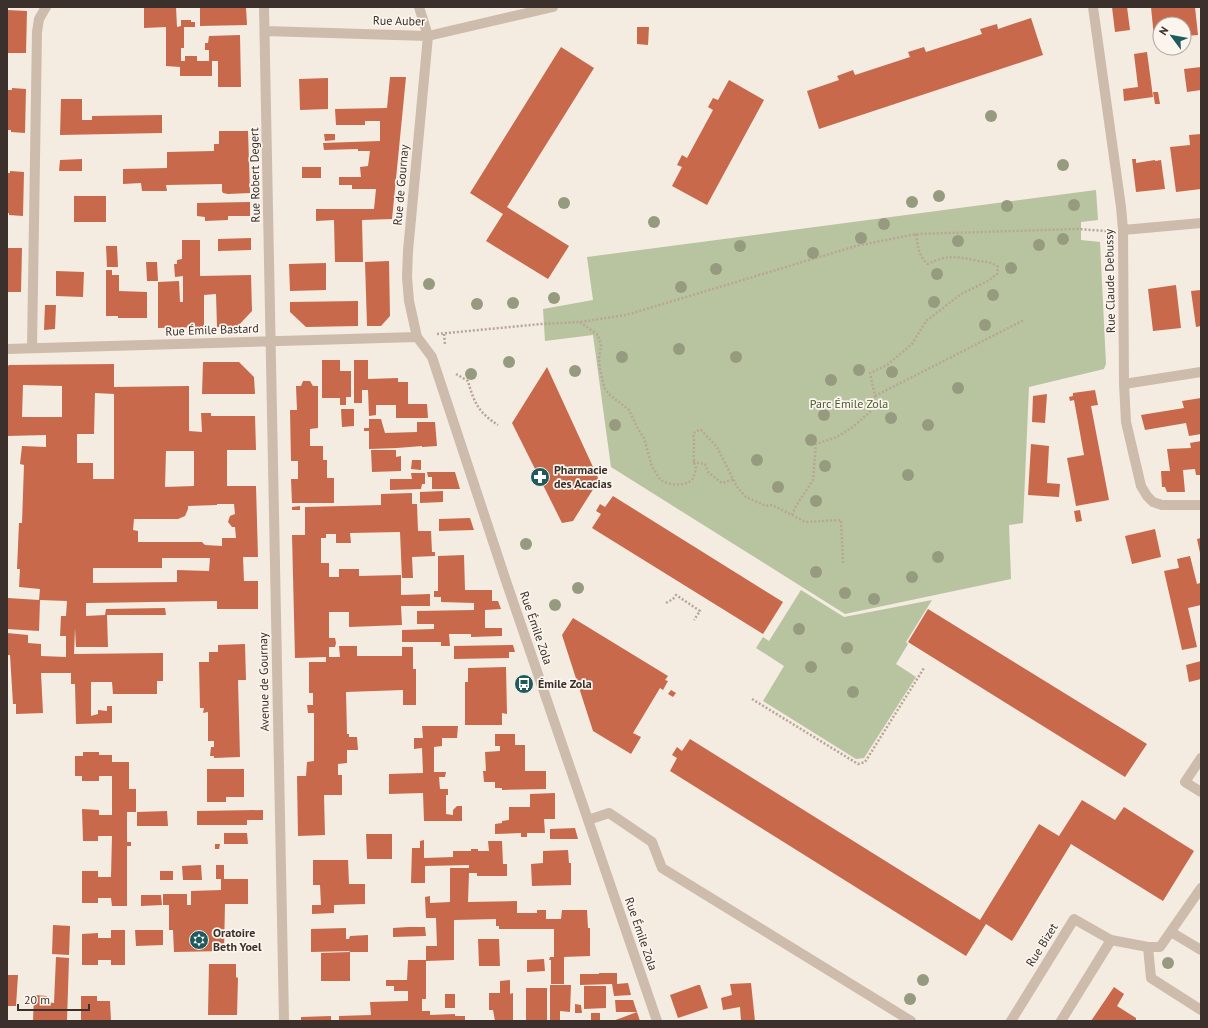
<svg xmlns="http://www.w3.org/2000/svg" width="1208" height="1028" font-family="'PT Sans',sans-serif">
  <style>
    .green { fill: #b8c4a0 }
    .building { fill: #c8694b; fill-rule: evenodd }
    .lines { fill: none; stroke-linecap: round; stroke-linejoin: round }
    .path { stroke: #b9a596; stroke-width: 2.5; stroke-dasharray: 2 2; stroke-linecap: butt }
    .service { stroke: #cdbbac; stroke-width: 10 }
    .minor { stroke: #cdbbac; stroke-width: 10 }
    .tree { fill: #969b7f }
    .labels { text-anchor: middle; stroke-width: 3.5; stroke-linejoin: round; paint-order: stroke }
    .street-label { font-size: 12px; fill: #3b302b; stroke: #fbf5ee }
    .park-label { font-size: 12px; fill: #4a5a2e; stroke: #fbf5ee }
    .poi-label { font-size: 12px; font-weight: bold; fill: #3b302b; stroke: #fbf5ee; text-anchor: start }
  </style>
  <rect width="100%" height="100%" fill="#f4ebe1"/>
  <path class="green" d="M1096,190L1098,220L1081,222V240L1100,242L1106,364L1104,369L1029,387L1023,523L1009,525L1011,579L845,614L611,467L593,335L545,341L543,309L593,300L587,257Z
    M801,590L844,617L932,600L906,642L908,644L896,664L916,677L864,758L856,759L763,701L784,666L756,648L763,637L769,641Z"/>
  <path class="building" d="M144,7H176L177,27L181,26V20H191V22H195V27H184V48H181V61H185V56H197V61H209V50H205V43H208L209,36L240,35L241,87H218V61H212V76H180V67L166,66V27L144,28Z
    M200,7H246L247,25L200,26Z
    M1112,7H1127L1130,30L1115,32Z
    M1151,7H1195L1198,35L1184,36V24H1160V36L1154,37Z
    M7,10L27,11L26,53H7Z
    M1031,18L1043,55L819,129L807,91L839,80L837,76L853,70L855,75L910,57L908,52L924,47L926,52L982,34L980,29L997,24L998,29Z
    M637,27H649L648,45L637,44Z
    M561,47L594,68L507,207L569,246L548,279L486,241L503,214L470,193Z
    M1147,52L1153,97L1124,101L1123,89L1138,87L1134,54Z
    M1201,67V90L1187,92L1184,69Z
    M390,77H406L392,219L362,220L363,262H335L334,220L316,221V209H374L376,189H352V185H339V177H361L360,167L368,166L370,151H358V149L324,150L323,143L380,141V121H365V125H336L335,109L387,108Z
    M328,78V109L300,110L299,79Z
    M729,80L764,100L707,205L672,186L682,167L677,165L682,155L687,158L713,110L708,107L713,98L718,100Z
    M12,88L26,89L25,133L11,132V130H7V90H12Z
    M1153,92H1158L1160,104H1155Z
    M61,99H82V120H92V116L162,115V133L60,135Z
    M219,131H248L250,193L228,194L223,193L222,191V184L166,185L167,191H142L141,183L123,184V169L167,168V152L214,151V144H219Z
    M324,134H335V140L325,141Z
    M1201,134V189L1176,192L1170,147L1190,145L1189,135Z
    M82,159V171H59L60,160Z
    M1132,159H1136V163L1155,160V161L1161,160L1165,189L1136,192Z
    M302,167H321V178H302Z
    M10,171L24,172L23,216L9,215V213H7V173H10Z
    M74,196H106V222H74Z
    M250,202V216H228V220L205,221V217L197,216V203Z
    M251,238V250L218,251V239Z
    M182,240H200V276L251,275L252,311L237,327H217L216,294L204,295V327L158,328V282L179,281L180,302H183V276L175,277L174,264H177V260L182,259Z
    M106,246H117L118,267H107Z
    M8,248H22L21,292H7V250H8Z
    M389,261L390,316L381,326H367L365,262Z
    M146,262H157L158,281H147Z
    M326,263V290L290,291L289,264Z
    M106,270H112V275H119V291L147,292V318H118V316H106Z
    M56,271L84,272L83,297L56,296Z
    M1176,285L1181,328L1153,331L1148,289Z
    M1201,290V326L1196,327L1191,291Z
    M358,301V326L306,327L290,312V302Z
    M45,305H56L55,329L44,330Z
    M322,360H340V371H351V397H346V405H340V398H322Z
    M354,360H368V379L398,378V382H408V404H427L428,418H396V405H376V415L369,416L368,390H362V403H354Z
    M203,362H239L254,377L255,394H202Z
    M114,364V387L189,386V431L202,432L201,413H211V416H255L256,450H227V486H256L258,557H243L244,581H258V609H217V601L86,603V616L105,615L106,609L165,608L166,615H107L108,647H76L75,628L74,654L163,653V681H157V694H113L112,682H91V716L98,714V710L107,711V706H112V723L76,724L75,684H71V673H41L43,713L16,714V704H13L10,655H7V633L28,635V643L41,644V656L66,657V636H60L61,616H66L67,601L40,600L39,631L7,629L8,598L39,600L40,589L19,587L20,569H17L19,523H22L24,465L20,464L22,446L46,447V435L7,436V367L9,365ZM23,385L62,386V417H22ZM95,393L114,394V479H93V463H77V434H94ZM166,451H194V486L165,487ZM217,504H234L235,514L230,516L228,522L232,527H235L236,538H222V546L205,545L202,542H138V531L133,530L134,519H178L185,516L188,509V506L217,505ZM162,558H210L209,571L177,570V582L93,583V568H162Z
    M547,367L599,480L573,521L562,523L512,423Z
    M303,381H310L313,386H318V428L310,429V446H323V460H327V478H334V503H292L291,479H298V461H291L290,410H297L296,386H301Z
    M1095,390L1098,405L1091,406L1109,500L1076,506L1067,458L1084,455L1074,400L1070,401L1069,397L1073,396V393Z
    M1047,394L1045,423L1032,422L1033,396Z
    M1201,398V434L1189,436L1186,423L1145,430L1141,415L1184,408L1182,401Z
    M341,409H354V426L342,427Z
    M369,419H381L385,433L417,432V422H435L437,446L422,447V446L397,448L369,449V431H364V428H369Z
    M1201,441V475H1196L1195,469L1183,470L1185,492H1167L1165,487H1162L1161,471H1170L1167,449L1191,448L1190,443Z
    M1031,444L1049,446L1047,483L1060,484L1059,497L1028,495Z
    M371,450H396V457L401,456V471L372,472Z
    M412,460H421V470L411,469Z
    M427,472H455L460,489H432V477H428Z
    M411,473H425V484H422L421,489L390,490V479H412Z
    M443,491V502L420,503V492Z
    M412,493V504H417L418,531H431L432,552H435V556L412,557L413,578H402L400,532L350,533L351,543H336V534H326V538H321V563H329V577H339V569H359V576L401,575V595L430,594V606H401L402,625L349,627V612H329V638H335L336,643L335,647H329V657H340L339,646H357V656H402V647H413V669H416V705H403V690L346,692L347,734H349V737H357L358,750H347V763L338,764V775H342V795H324L325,835L298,836L297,776H306L307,762L314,761V713H308L307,705H313V693H309V662H326V657L295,658L292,535H305V507L381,505V494Z
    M613,496L783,602L763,634L592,528L601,514L596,511L600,504L605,507Z
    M300,506V510H292V507Z
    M1080,510L1082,521L1076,522L1074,511Z
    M470,518L474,530L439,531V519Z
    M1155,529L1161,557L1132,564L1125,536Z
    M1201,538V552L1200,553L1197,539Z
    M464,555L465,590H492V601H498L501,609L485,610V628H502V636L471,637V634H449L450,646H441V642H402V630L434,629V624H417V611L474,610V603L441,602V597H434V591H438V556Z
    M1190,556L1197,584L1200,583L1201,586V605L1188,608L1197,647L1182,650L1164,571L1179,568L1177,559Z
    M928,609L1147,744L1125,777L908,642Z
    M573,618L668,676L665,680L668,681L663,690L660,688L633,733L641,737L631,754L593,731L562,635Z
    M245,644L246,680H238L240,757L214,758V756H210L211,747H214V741H208V712L203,713L204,708H200L199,662H209V652H218V645Z
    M513,645L515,652H509V658L454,659V646Z
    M1201,661V679L1189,682L1186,665Z
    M506,667L507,714L502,713V725H465V682H468V668Z
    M671,690L676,693L673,697L668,694Z
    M422,726H458L457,738H442V746L434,747V772H446L445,777H439L440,789H448V795H446V814L453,815V810L457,806H462V821H424L423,793L389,794V774L423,773L422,748L414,749V738H423Z
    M495,734H515V745H525V771H546V789L502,790V788H495V782H484L483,771H486L485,752L500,751V746H495Z
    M690,739L980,920L1039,824L1059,836L1082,800L1115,820L1124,807L1194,851L1163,901L1071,844L1012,941L986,924L966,956L670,771L677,758L672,755L677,747L682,751Z
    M83,752H99V755H112V762H129V789H136V812H127V842H131V846H127V906H112L111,898H98V903H82V871H98V877H111L112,836H98V841H83L82,809L99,810V815H112V776H99V781H82V776H75V756H83Z
    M207,769H244V797H226V802H207Z
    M555,793V819H544L545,833H527V837H521V833L495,834V824L502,823V821L509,820V807H530V794Z
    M263,810V820H247V825H197V811Z
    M167,811L168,826H137V812Z
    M575,828L578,839H550V829Z
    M224,833H247L248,844H224Z
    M366,834H392V859H367Z
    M424,840V858L453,857V851H471V849H478V851H489L488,841H502L503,864H507V876H477V873H469L468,902L517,901V913H537V910H546V919H561L562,910H587L588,928H590V956L564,957V984H551V960H549L550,957H554V929H499V926H496V919L454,920V960L426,961V946H437L436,918H426L425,897L430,896V903L450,902V868H469V865L425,866V883H411L412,848H420V841Z
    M215,844H220L219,849H215Z
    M568,850L569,863H571V885L532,886L531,864L543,863V851Z
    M313,860H348L349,884H365V904L334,905V913L312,914V905H321L320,885H313Z
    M201,865L202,880H183L182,866Z
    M216,865H224V879H248V904H225L224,951L174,952L173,930H169V905H163V894H187V905H191V891L221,890V879H216Z
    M160,871H173V880H160Z
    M141,895H161L162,905L141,906Z
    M53,925L70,926L69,955L52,954Z
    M408,927H425L426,936L393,937V928Z
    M346,928V939H349L350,936L368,935V952H350L349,951L311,952V929Z
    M111,930H125V965H111V960H98V965H82V934L98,933V938H111Z
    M135,930H163V945L136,946Z
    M478,939H499L500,966H479Z
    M350,952V981H321V953Z
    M56,957L69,958L67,1021H33L34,995L47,996L46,1002L54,1003Z
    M544,959L545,971L527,972V960Z
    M408,960H426V999H422V1011H430V1015L455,1014V1016H465V1021H339V1016L371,1015L370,1002L408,1001V991H394V986H386V980H407Z
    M209,964H236V977L238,978L237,1015H208Z
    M599,973H617V984L628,983L631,995L614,996L612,984L580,985V974H599Z
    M7,975H18L16,1006H7Z
    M510,980V994L513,993V1021H495L493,1010H489V993H500V981Z
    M751,983L755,1021H741L740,1007L723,1010L721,998L732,995L730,984Z
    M550,985H571L570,1012L560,1011V1021H550Z
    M698,985H700L708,1008L678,1018L670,995Z
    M584,986H606V1008L584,1009Z
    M1114,987L1124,994L1117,1006L1136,1018V1021H1091Z
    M526,988H547V1021H526Z
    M445,994H455V1008H445Z
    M81,996H97V1001H110L111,1021H81Z
    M615,1000H633L640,1021H613L637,1012H616Z
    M575,1004L581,1005L582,1013H575Z
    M591,1013H600V1021H591Z
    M331,1016V1021H301V1017Z"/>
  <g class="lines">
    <path class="path" d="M580,322L598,335L601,345L599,359L600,370L605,389L610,395L629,410L638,429L644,438L652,467C656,471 657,477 661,480C667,485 682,486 689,482C694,479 695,473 696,468C691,457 696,446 693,434L696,431L701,430L717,447L737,487L746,497L766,506L771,505L776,507L792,515L796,506L813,480L816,444L837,437L854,426L870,412L875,396L870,373L887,365L912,344L926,321L961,294L988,281L997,274L998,267C991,261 983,262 974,260C955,256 946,255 928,264C918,256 918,246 916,234
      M437,334L541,324L580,322L626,315L856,246L916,234L1078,229L1106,231
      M444,334L445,345
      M456,374L468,381C474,403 479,413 498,425
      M875,396L1024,320
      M693,462L705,464L708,472L722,483L734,479
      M792,515L805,522L841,520L843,563
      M666,603L673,599L676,595L700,611L694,620
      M752,699L858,764L865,762L924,668"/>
    <path class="service" d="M419,7L428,36
      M32,348L37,32L39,19L46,7
      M1124,384L1201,372
      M588,820L609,813L652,842L662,868L911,1021
      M1171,932L1201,950
      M1148,947L1151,978L1201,1010"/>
    <path class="minor" d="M264,7L284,1021
      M1093,7L1121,207L1123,230L1124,384L1126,422L1141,486L1147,496L1153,502L1162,505H1201
      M265,31L428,36L553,7
      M428,36L408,251L407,277L409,301L417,337L432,357L506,581L657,1021
      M1123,230L1201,223
      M7,349L417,337
      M1201,758L1185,782L1201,792
      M1011,1021L1074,919L1111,940L1148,947H1160L1201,888
      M1061,1021L1111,940"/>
  </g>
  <g class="tree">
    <circle cx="991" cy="116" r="6"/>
    <circle cx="1063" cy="165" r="6"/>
    <circle cx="939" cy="196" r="6"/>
    <circle cx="912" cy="202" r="6"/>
    <circle cx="564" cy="203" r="6"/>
    <circle cx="1074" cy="205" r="6"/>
    <circle cx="1007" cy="206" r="6"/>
    <circle cx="654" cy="222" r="6"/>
    <circle cx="884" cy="224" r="6"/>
    <circle cx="861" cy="238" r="6"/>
    <circle cx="1063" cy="239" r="6"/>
    <circle cx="958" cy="241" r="6"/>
    <circle cx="1039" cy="245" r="6"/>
    <circle cx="740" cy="246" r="6"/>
    <circle cx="813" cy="253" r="6"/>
    <circle cx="1011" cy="268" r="6"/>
    <circle cx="716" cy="269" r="6"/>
    <circle cx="937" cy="274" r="6"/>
    <circle cx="429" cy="284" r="6"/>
    <circle cx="681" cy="287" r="6"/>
    <circle cx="993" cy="295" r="6"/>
    <circle cx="554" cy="298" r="6"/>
    <circle cx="934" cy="302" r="6"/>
    <circle cx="513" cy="303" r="6"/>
    <circle cx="477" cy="304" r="6"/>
    <circle cx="985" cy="325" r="6"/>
    <circle cx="679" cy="349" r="6"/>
    <circle cx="622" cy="357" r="6"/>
    <circle cx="736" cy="357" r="6"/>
    <circle cx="509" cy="362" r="6"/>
    <circle cx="859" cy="370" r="6"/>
    <circle cx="575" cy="371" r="6"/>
    <circle cx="892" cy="372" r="6"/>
    <circle cx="471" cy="374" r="6"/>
    <circle cx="831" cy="380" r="6"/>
    <circle cx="958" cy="388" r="6"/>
    <circle cx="824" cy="415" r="6"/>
    <circle cx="891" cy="418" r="6"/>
    <circle cx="615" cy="425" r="6"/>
    <circle cx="928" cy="425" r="6"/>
    <circle cx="811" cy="440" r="6"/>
    <circle cx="757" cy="460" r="6"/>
    <circle cx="825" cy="466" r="6"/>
    <circle cx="908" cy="475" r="6"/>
    <circle cx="778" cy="487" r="6"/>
    <circle cx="816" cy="501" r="6"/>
    <circle cx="526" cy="544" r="6"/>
    <circle cx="938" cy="557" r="6"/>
    <circle cx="816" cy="572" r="6"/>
    <circle cx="912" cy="577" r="6"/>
    <circle cx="578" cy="588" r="6"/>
    <circle cx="845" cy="593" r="6"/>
    <circle cx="874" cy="599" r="6"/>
    <circle cx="555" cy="605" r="6"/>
    <circle cx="799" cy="629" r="6"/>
    <circle cx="847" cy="648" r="6"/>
    <circle cx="811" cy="667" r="6"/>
    <circle cx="853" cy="692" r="6"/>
    <circle cx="1168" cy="963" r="6"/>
    <circle cx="923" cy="980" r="6"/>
    <circle cx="910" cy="999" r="6"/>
  </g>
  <defs>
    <symbol id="pharmacy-disc" viewBox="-11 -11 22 22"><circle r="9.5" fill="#1f5a5e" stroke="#fbf5ee"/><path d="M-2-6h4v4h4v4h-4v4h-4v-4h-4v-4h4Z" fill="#fff"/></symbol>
    <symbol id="bus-disc" viewBox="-11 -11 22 22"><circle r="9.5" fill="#1f5a5e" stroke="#fbf5ee"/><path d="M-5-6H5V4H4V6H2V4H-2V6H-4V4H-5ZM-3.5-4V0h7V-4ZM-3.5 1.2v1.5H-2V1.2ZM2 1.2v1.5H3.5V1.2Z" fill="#fff"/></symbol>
    <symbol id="synagogue-disc" viewBox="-11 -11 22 22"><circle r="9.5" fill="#1f5a5e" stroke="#fbf5ee"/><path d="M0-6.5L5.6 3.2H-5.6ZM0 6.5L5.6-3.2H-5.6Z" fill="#fff"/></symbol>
  </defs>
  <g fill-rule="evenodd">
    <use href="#pharmacy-disc" x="529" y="466" width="22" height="22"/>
    <use href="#bus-disc" x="513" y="673" width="22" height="22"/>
    <use href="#synagogue-disc" x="188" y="929" width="22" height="22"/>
  </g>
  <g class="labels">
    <g class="street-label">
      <text transform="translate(399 21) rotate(1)" y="4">Rue Auber</text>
      <text transform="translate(255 175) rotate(-91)" y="4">Rue Robert Degert</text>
      <text transform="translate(401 185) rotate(-85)" y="4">Rue de Gournay</text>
      <text transform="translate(1110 281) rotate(-91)" y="4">Rue Claude Debussy</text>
      <text transform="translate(212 330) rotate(-2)" y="4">Rue Émile Bastard</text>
      <text transform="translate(536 628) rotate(71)" y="4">Rue Émile Zola</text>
      <text transform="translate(264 682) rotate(-91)" y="4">Avenue de Gournay</text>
      <text transform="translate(641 934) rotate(71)" y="4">Rue Émile Zola</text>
      <text transform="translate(1042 945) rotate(-58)" y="4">Rue Bizet</text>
    </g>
    <g class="park-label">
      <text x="849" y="408">Parc Émile Zola</text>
    </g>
    <g class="poi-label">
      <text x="554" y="474">Pharmacie<tspan x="554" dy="14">des Acacias</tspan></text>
      <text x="538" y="688">Émile Zola</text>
      <text x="213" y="937">Oratoire<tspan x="213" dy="14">Beth Yoel</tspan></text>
    </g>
  </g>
  <rect width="1208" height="1028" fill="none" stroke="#3b302b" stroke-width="16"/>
  <g transform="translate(1172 36) rotate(302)"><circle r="19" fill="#fbf5ee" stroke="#aea6a0"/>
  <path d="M0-3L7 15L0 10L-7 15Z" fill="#1f5a5e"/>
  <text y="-6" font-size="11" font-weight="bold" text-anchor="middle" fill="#3b302b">N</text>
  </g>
  <path d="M18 1004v6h71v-6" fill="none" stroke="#3b302b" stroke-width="2"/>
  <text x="24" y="1004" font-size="12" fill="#3b302b" stroke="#fbf5ee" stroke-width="3" paint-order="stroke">20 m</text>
</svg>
